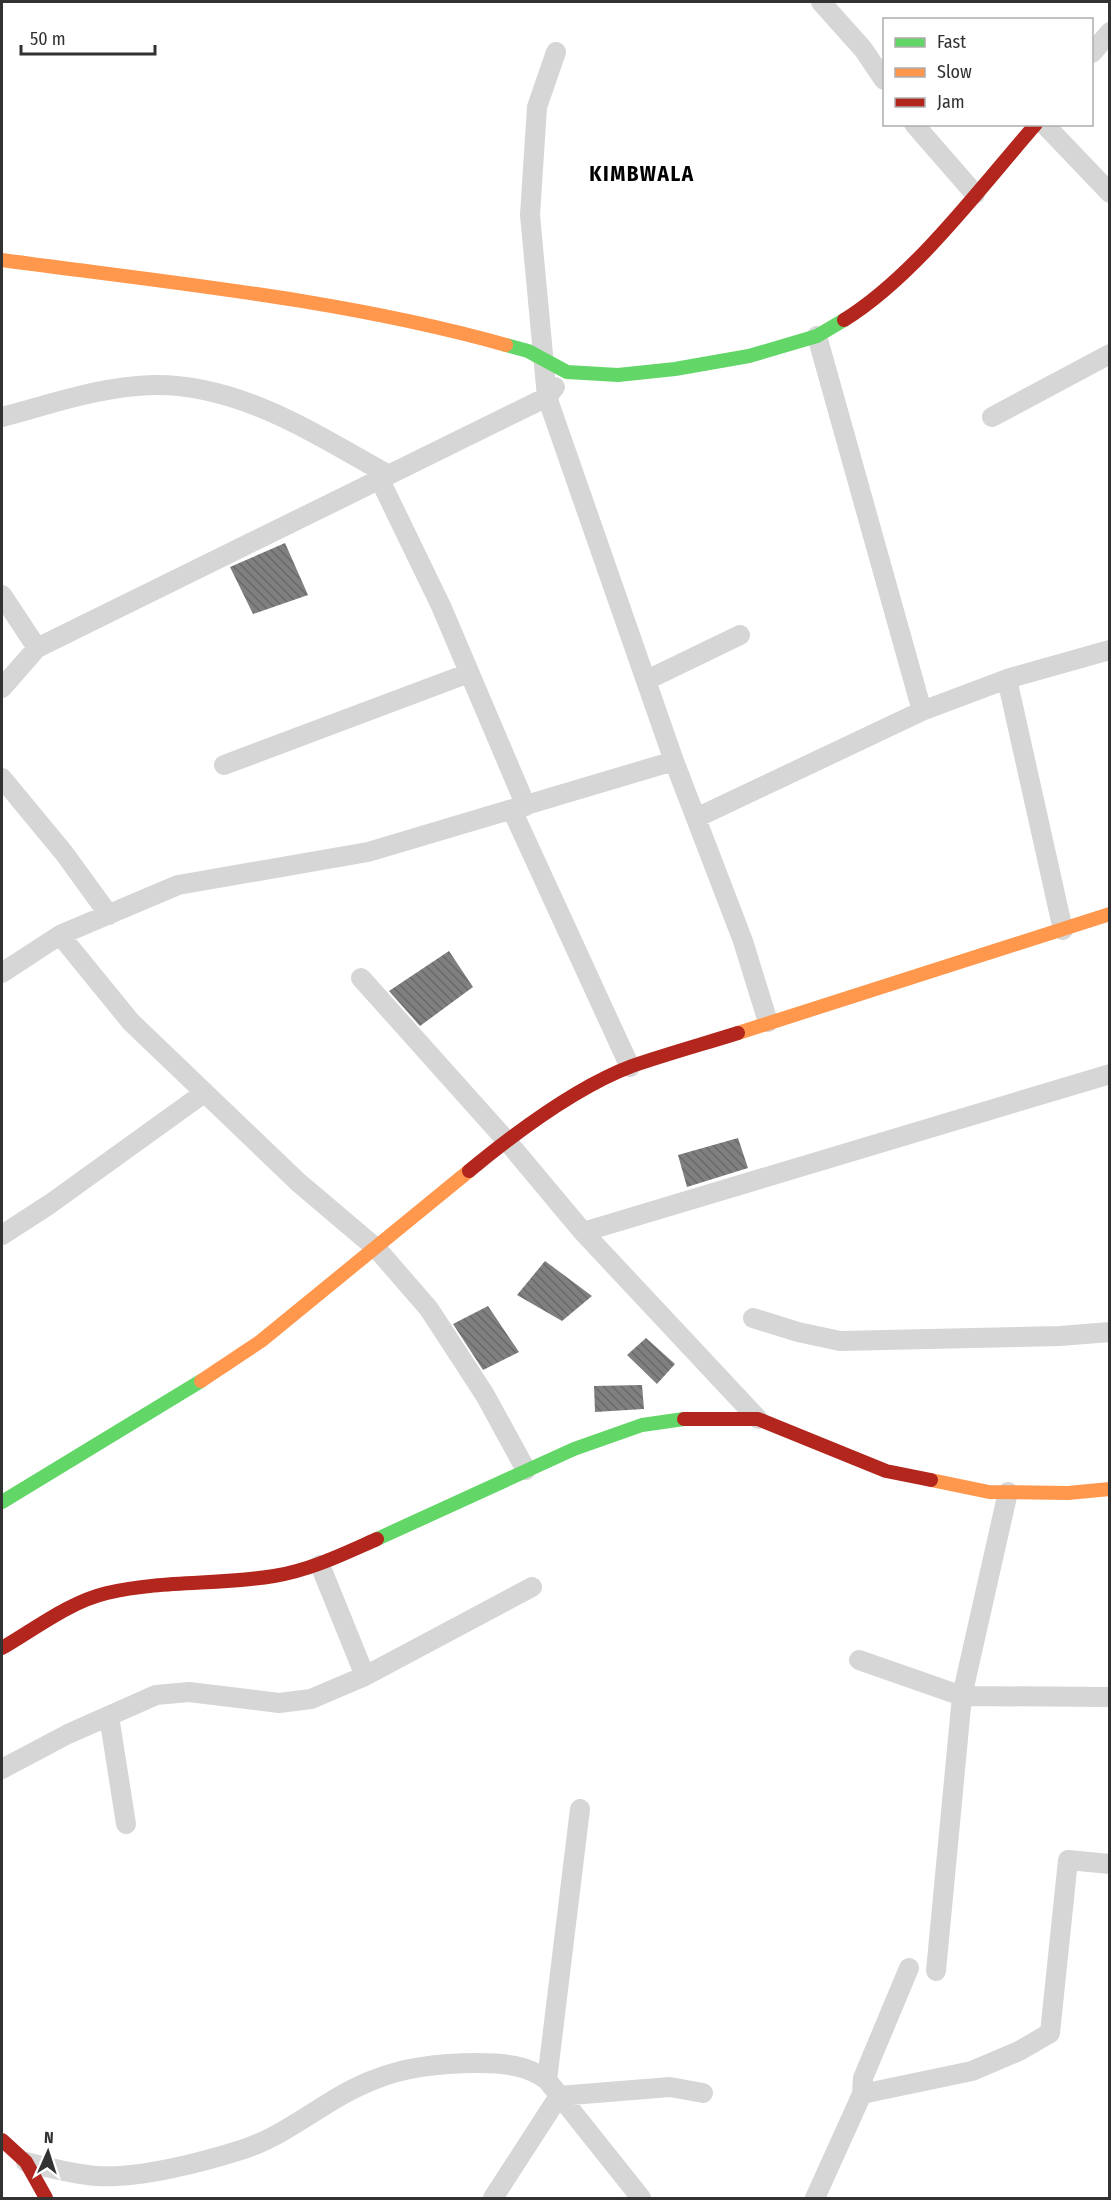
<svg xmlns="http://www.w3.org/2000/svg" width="1111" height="2200" font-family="'Fira Sans Condensed',sans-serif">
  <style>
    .building { fill: url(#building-back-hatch) }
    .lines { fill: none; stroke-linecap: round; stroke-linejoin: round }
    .street { stroke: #d6d6d6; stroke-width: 20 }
    .fast { stroke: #63d668; stroke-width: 14 }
    .slow { stroke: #ff974d; stroke-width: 14 }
    .jam { stroke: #b3261e; stroke-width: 14 }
    .labels { text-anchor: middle; stroke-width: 6; stroke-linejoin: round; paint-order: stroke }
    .district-label { font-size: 21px; font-weight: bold; letter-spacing: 1.5px; fill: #000; stroke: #fff }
  </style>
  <defs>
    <pattern id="building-back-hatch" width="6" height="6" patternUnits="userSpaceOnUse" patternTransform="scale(1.5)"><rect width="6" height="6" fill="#808080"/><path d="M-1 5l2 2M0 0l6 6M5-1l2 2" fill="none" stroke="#696969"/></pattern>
  </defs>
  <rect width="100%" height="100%" fill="#fff"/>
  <path class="building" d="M285,543L308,595L253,614L230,567Z
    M449,951L473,987L420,1026L389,991Z
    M738,1138L748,1168L687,1187L678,1155Z
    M545,1261L592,1296L562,1321L517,1295Z
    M488,1306L519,1352L483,1370L453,1324Z
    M646,1338L675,1364L657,1384L627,1355Z
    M642,1385L644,1409L595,1412L594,1386Z"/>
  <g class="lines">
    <path class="street" d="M821,2L863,49L884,80
      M1092,53L1110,32
      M914,124L975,194
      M1044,124L1110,193
      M817,336L922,711
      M555,387L547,397L674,761L743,941L768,1022
      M2,417C52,404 102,386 154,385C240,384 315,434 387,474
      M992,417L1110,354
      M379,478L441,606L526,806
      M2,595L37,648
      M1007,679L1063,930
      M647,680L740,635
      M2,688L37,648L547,397L530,215L537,107L556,52
      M224,765L469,673
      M2,778L64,853L109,915
      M512,810L630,1067
      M696,818L922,711L1007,679L1110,650
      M60,935L131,1022L298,1182L377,1249L429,1309L485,1395L526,1470
      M2,973L60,935L178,885L368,852L674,761
      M361,978L506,1140L583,1232L758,1419
      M583,1232L1110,1074
      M2,1235L50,1204L204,1093
      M753,1318L798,1332L840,1341L1060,1336L1110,1332
      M320,1565L365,1676
      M859,1660L962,1696L1110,1697
      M109,1716L126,1824
      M2,1769L68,1734L156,1695L189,1692L279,1703L311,1699L365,1676L532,1587
      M936,1971L962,1696L1008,1492
      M547,2080L580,1809
      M862,2094L972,2071L1019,2051L1050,2033L1068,1860L1110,1864
      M26,2162C50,2168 72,2174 97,2176C138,2179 204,2162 244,2149C292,2133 329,2096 376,2079C408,2066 443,2063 478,2063C503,2063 527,2065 547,2080L641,2198
      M493,2198L559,2096L670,2087L703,2093
      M815,2198L862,2094L863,2078L909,1968"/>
    <path class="fast" d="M506,345L528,351L567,372L618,375L675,369L749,356L817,336L844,320
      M2,1502L201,1381
      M377,1539L574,1449L642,1425L684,1419"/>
    <path class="slow" d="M2,260C171,283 342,299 506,345
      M738,1033L1110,914
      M201,1381L261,1341L469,1171
      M931,1480L989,1492L1068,1493L1110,1489"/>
    <path class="jam" d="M844,320C915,276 980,188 1036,124
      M469,1171C515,1133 576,1087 632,1066C667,1054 703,1044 738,1033
      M684,1419H758L886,1471L931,1480
      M2,1648C35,1629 69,1602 107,1593C162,1580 219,1585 274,1576C311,1570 343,1554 377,1539
      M2,2140L26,2162L46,2198"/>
  </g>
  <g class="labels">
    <g class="district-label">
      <text x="642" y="181">KIMBWALA</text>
    </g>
  </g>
  <rect width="1111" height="2200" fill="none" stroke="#323232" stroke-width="6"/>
  <rect x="883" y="18" width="210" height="108" fill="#ffffff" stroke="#adadad" stroke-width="1.5"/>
  <rect x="895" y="38" width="30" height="9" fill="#63d668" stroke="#adadad" stroke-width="1.5"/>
  <text x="937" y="48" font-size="18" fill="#323232">Fast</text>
  <rect x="895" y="68" width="30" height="9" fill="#ff974d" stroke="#adadad" stroke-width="1.5"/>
  <text x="937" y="78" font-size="18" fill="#323232">Slow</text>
  <rect x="895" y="98" width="30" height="9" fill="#b3261e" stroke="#adadad" stroke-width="1.5"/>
  <text x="937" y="108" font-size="18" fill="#323232">Jam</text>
  <g transform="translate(48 2152) rotate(3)" stroke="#ffffff" stroke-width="4.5" paint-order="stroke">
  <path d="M0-4.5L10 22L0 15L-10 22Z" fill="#323232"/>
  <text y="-9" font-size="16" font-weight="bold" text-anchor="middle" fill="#323232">N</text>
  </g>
  <path d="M21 45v9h134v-9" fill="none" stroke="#323232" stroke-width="3"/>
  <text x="30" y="45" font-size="18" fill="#323232" stroke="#ffffff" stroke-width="4.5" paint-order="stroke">50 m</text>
</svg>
